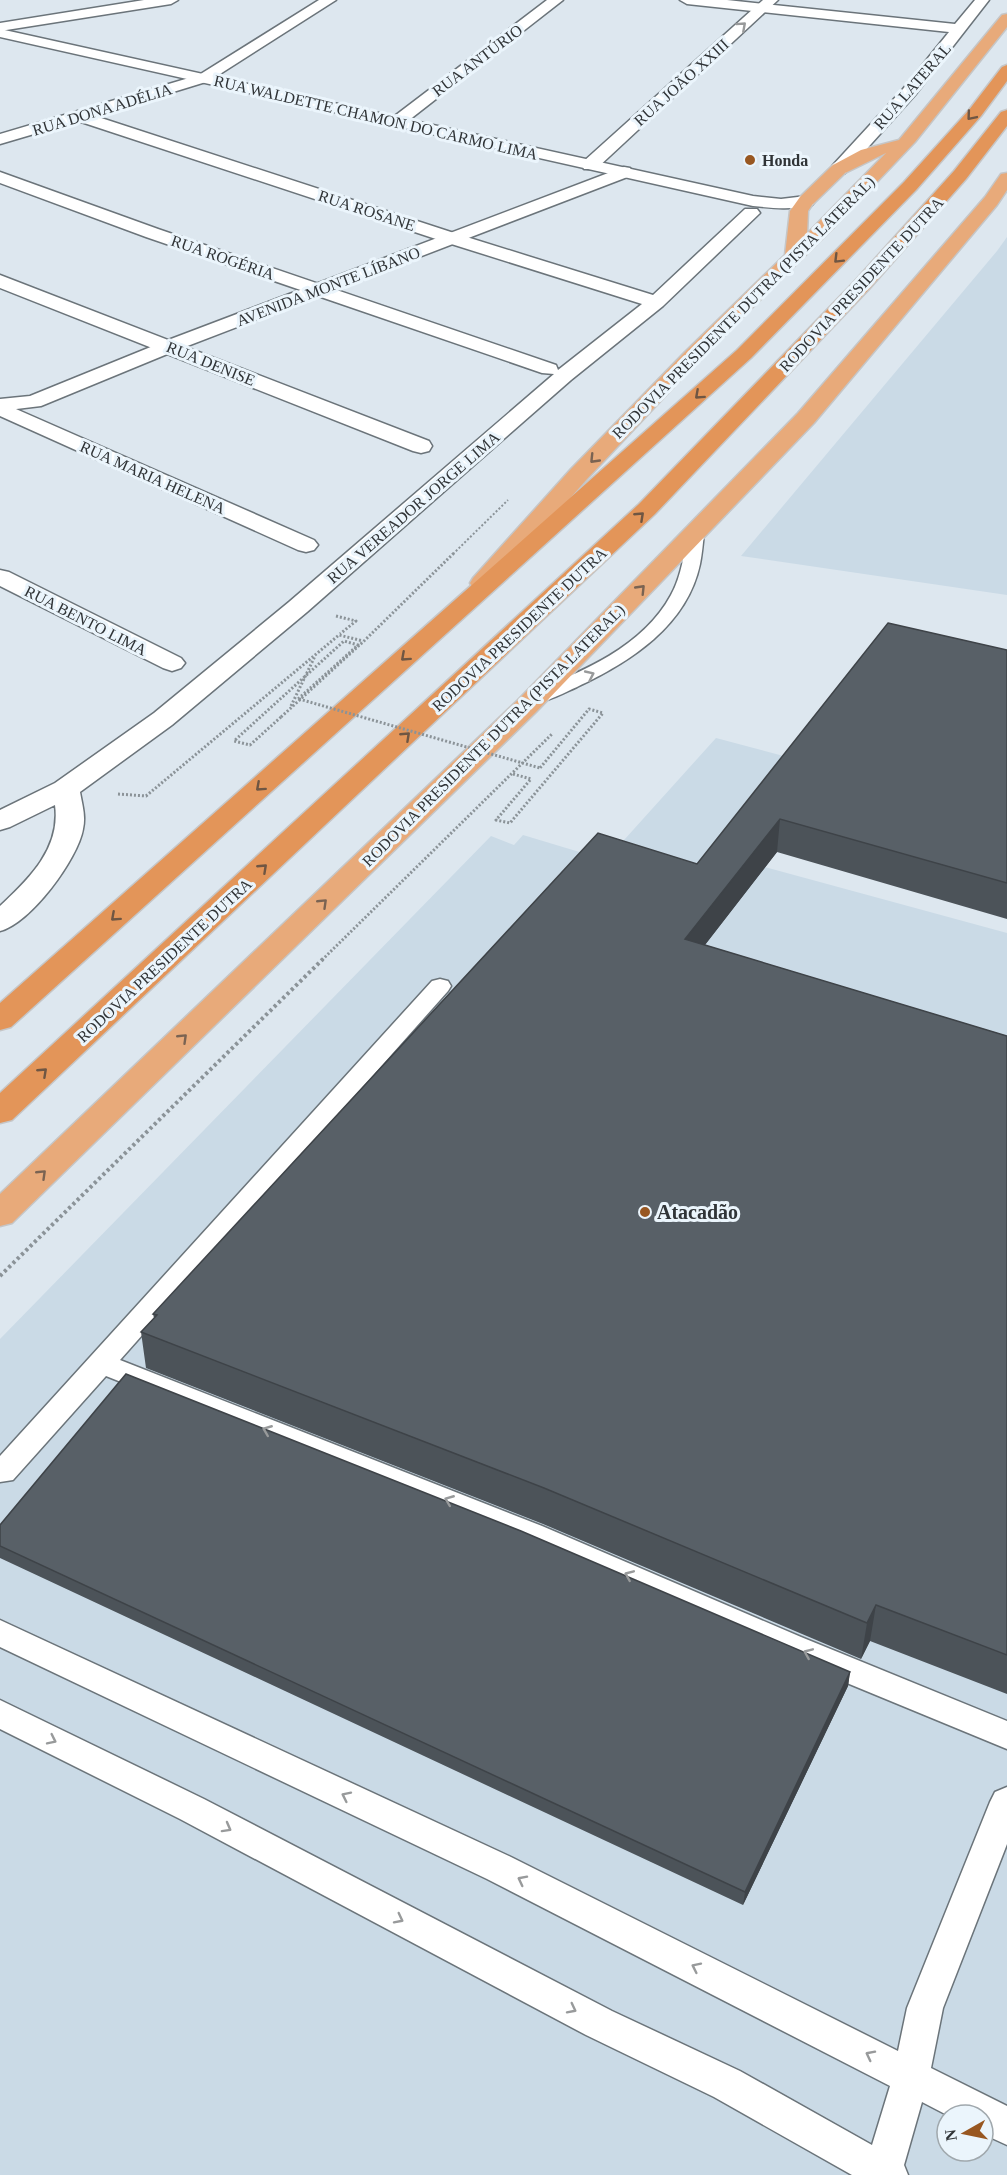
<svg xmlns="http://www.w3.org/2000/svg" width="1007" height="2175" font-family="Georgia,serif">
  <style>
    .built { fill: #cadae6; fill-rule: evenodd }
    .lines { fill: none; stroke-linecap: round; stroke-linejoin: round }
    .service-casing { stroke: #6b747a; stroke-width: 3 }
    .minor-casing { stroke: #6b747a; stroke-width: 3 }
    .tertiary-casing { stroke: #6b747a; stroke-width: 3 }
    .secondary-casing { stroke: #6b747a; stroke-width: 3 }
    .trunk-casing { stroke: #c5c6c7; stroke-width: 3 }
    .motorway-casing { stroke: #c5c6c7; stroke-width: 3 }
    .path-far2 { stroke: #8b9398; stroke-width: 2; stroke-dasharray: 2 2; stroke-linecap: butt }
    .path-far1 { stroke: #8b9398; stroke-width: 3; stroke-dasharray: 2 2; stroke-linecap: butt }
    .path { stroke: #8b9398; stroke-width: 4; stroke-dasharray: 3 3; stroke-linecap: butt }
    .service { fill: #fff; fill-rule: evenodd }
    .minor { fill: #fff; fill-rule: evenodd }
    .tertiary { fill: #fff; fill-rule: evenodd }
    .secondary { fill: #fff; fill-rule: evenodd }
    .trunk { fill: #e8aa7a; fill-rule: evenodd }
    .motorway { fill: #e39559; fill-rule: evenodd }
    .path-bridge { stroke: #8b9398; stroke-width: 3; stroke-dasharray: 2 2; stroke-linecap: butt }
    .wall { fill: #4c5359 }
    .shaded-wall { fill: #3e4348 }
    .building { fill: #586067; stroke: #3e4348; stroke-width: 1.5 }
    .oneway { stroke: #989a9b }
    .oneway2 { stroke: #6f5643 }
    .oneway3 { stroke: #7a6352 }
    .poi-dot { fill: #985721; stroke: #ebf5fc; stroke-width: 2 }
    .labels { text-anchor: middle; stroke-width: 6; stroke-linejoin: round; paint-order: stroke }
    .far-street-label { font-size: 16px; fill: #303437; stroke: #ebf5fc }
    .far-poi-label { font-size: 16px; font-weight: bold; fill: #303437; stroke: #ebf5fc; text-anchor: start }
    .poi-label { font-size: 20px; font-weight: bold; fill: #303437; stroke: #ebf5fc; text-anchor: start }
  </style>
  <rect width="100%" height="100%" fill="#dde7ef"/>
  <path class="built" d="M1007,237V595L741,556L997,251Z
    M716,738L802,761L728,857L1007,933V2175H0V1339L491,836L514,845L523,835L606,860ZM947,2115H983V2151H947Z"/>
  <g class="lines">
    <defs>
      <path id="service" d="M696,527L702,528L704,532C703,543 702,554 700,564C687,626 630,662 577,687C563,693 544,705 529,701L526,697L529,693C582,672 643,647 671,595C682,575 684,553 688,532L690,528Z
        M440,979L448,981L451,986L448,991L120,1360L542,1526L801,1637L1007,1721V1749L779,1655L522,1542L106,1376L13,1480L0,1482V1456L432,981Z
        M0,1620L511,1857L898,2051L907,2008L990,1802L995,1792L1007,1787V1844L943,2008L931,2068L1007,2106V2145L983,2134V2115H947L922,2102L904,2165L908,2175H852L714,2097L586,2035L180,1819L0,1729V1700L204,1799L612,2011L740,2071L872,2145L890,2086L487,1879L0,1647Z"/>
      <path id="minor" d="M144,0H178L171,4L0,31V23Z
        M319,0H336L209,81L95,116L457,234L653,295L745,209H757L760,213L663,306L571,380L307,612L172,725L80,792C82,804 86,816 83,829C78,859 30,924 0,931V906C29,879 61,848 55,805L10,827L0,830V810L55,783L154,713L289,602L554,374L542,373L146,237L0,183V172L158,229L556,365L558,370L642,304L445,242L78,121L0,144V134L199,75Z
        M547,0H563L404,124H392L390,121L392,118Z
        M680,0H727L955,24L975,0H989L915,95L845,173H833L831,169L833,165L903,89L949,32L687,4Z
        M0,275L429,441L432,446L429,451L421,453L413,451L0,288Z
        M0,402L314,540L318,545L314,550L306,552L298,550L0,416Z
        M0,570L9,572L181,658L185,663L181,668L172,671L163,668L0,586Z"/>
      <path id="tertiary" d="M763,0H778L596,169H584L582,165L584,161Z
        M624,167L630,168L632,172L630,176L177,350L41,406L0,411V399L30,396L163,342Z"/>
      <path id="secondary" d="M0,29L753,196L781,199L806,196L812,197L815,201L812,205C792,210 773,208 753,206L0,37Z"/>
      <path id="trunk" d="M1007,14V27L915,142L833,228L699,360L587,479L491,588L482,590L473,588L470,583L473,578L571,469L685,352L785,255L790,211L800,197L833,165L861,150L899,140L1002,15ZM886,153L807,234L808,211L812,205L845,173Z
        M1007,173V190L997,205L814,423L536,712L12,1223L0,1226V1194L518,700L798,413L985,197L1001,174Z"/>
      <path id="motorway" d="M1007,65V81L981,116L916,190L751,358L11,1027L0,1030V1003L737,350L904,182L969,110L1002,67Z
        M1007,110V126L966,179L869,289L655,514L12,1120L0,1123V1093L639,504L855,281L954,171L1001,112Z"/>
    </defs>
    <use href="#service" class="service-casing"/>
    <use href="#minor" class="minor-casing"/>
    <use href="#tertiary" class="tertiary-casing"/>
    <use href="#secondary" class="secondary-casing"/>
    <use href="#trunk" class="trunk-casing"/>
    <use href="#motorway" class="motorway-casing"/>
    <path class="path-far2" d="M453,554L508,500"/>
    <path class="path-far1" d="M336,616L356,621L340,634
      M291,706L315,656
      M281,717L364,641L455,552
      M513,774L531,779L496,820L510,823L603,713L589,709L540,768
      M118,794L146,796L339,635L363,641
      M322,960L553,733"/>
    <path class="path" d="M0,1276L323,959"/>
    <use href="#service" class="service"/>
    <use href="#minor" class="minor"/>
    <use href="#tertiary" class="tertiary"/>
    <use href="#secondary" class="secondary"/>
    <use href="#trunk" class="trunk"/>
    <use href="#motorway" class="motorway"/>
    <path class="path-bridge" d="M299,699L540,768
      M281,717L250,745L234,741L344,641L358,645L298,699"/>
  </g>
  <path class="wall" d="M1007,650V919L777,852L705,945L1007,1036V1694L870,1641L861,1659L543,1524L146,1368L141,1332L154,1318L153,1314L697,864Z
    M0,1525L850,1672L848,1686L743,1905L0,1558Z"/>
  <path class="shaded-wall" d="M780,819L777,852L683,973L685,939Z
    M876,1605L870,1641L861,1659L867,1623Z
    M850,1672L848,1686L743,1905L745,1892Z"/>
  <path class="building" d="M888,623L1007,650V883L780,819L685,939L1007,1036V1655L876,1605L867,1623L544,1488L141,1332L157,1315L153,1314L598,833L697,864Z
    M126,1374L521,1531L850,1672L745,1892L0,1546V1525Z"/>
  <defs><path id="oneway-chevron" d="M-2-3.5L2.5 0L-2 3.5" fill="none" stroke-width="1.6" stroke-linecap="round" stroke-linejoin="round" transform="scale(1.5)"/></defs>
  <g class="oneway">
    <use href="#oneway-chevron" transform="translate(742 26) rotate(-42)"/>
    <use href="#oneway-chevron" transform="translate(590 675) rotate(-25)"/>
    <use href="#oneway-chevron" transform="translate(267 1430) rotate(-158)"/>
    <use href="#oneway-chevron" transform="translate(449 1500) rotate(-158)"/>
    <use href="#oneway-chevron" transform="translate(629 1575) rotate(-157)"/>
    <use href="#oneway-chevron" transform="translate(808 1653) rotate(-157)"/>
    <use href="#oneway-chevron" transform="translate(52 1740) rotate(26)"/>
    <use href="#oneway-chevron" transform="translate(346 1796) rotate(-154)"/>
    <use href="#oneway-chevron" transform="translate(227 1828) rotate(29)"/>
    <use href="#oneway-chevron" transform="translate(522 1880) rotate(-153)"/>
    <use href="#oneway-chevron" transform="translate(399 1919) rotate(27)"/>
    <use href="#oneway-chevron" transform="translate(696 1967) rotate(-154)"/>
    <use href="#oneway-chevron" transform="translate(572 2009) rotate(27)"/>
    <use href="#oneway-chevron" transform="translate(870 2055) rotate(-153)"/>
  </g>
  <g class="oneway2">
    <use href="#oneway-chevron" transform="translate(971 116) rotate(130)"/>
    <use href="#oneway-chevron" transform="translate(838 259) rotate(135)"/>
    <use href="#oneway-chevron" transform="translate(699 395) rotate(138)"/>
    <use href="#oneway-chevron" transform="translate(640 516) rotate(-43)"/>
    <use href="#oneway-chevron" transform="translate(405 657) rotate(138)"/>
    <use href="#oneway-chevron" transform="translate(406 736) rotate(-43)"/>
    <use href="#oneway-chevron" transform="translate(260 787) rotate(138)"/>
    <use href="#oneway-chevron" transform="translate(263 868) rotate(-43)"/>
    <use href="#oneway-chevron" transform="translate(115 917) rotate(138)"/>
    <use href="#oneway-chevron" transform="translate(43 1072) rotate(-43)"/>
  </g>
  <g class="oneway3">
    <use href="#oneway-chevron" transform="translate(594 459) rotate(134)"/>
    <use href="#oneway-chevron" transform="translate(641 589) rotate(-46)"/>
    <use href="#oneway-chevron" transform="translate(323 903) rotate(-44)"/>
    <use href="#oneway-chevron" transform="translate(183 1038) rotate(-44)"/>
    <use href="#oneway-chevron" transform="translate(42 1174) rotate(-44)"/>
  </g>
  <g class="poi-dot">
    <circle cx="750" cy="160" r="6"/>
    <circle cx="645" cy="1212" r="6"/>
  </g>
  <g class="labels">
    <g class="far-street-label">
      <text transform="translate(477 60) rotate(-37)" y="6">RUA ANTÚRIO</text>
      <text transform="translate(681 82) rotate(-42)" y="6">RUA JOÃO XXIII</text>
      <text transform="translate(912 86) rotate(-49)" y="6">RUA LATERAL</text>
      <text transform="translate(102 109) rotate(-17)" y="6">RUA DONA ADÉLIA</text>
      <text transform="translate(376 117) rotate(13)" y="6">RUA WALDETTE CHAMON DO CARMO LIMA</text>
      <text transform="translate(367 210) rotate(18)" y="6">RUA ROSANE</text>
      <text transform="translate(223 257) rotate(19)" y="6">RUA ROGÉRIA</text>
      <text transform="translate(861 284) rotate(-47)" y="6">RODOVIA PRESIDENTE DUTRA</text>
      <text transform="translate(328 286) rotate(-21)" y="6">AVENIDA MONTE LÍBANO</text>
      <text transform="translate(743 307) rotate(-45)" y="6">RODOVIA PRESIDENTE DUTRA (PISTA LATERAL)</text>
      <text transform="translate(211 363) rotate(22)" y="6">RUA DENISE</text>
      <text transform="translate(153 477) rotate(24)" y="6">RUA MARIA HELENA</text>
      <text transform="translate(413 507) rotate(-41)" y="6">RUA VEREADOR JORGE LIMA</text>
      <text transform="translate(86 620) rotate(27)" y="6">RUA BENTO LIMA</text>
      <text transform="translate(519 629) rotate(-43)" y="6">RODOVIA PRESIDENTE DUTRA</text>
      <text transform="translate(493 735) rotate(-45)" y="6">RODOVIA PRESIDENTE DUTRA (PISTA LATERAL)</text>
      <text transform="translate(164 960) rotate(-43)" y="6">RODOVIA PRESIDENTE DUTRA</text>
    </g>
    <g class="far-poi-label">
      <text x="762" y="166">Honda</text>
    </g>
    <g class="poi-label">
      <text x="657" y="1219">Atacadão</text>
    </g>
  </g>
  <g transform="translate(965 2133) rotate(261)"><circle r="28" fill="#ebf5fc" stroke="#a0a8ad" stroke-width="1.5"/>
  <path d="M0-4.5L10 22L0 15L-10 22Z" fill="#985721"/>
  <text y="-9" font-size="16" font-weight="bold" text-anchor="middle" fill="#303437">N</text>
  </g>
</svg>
